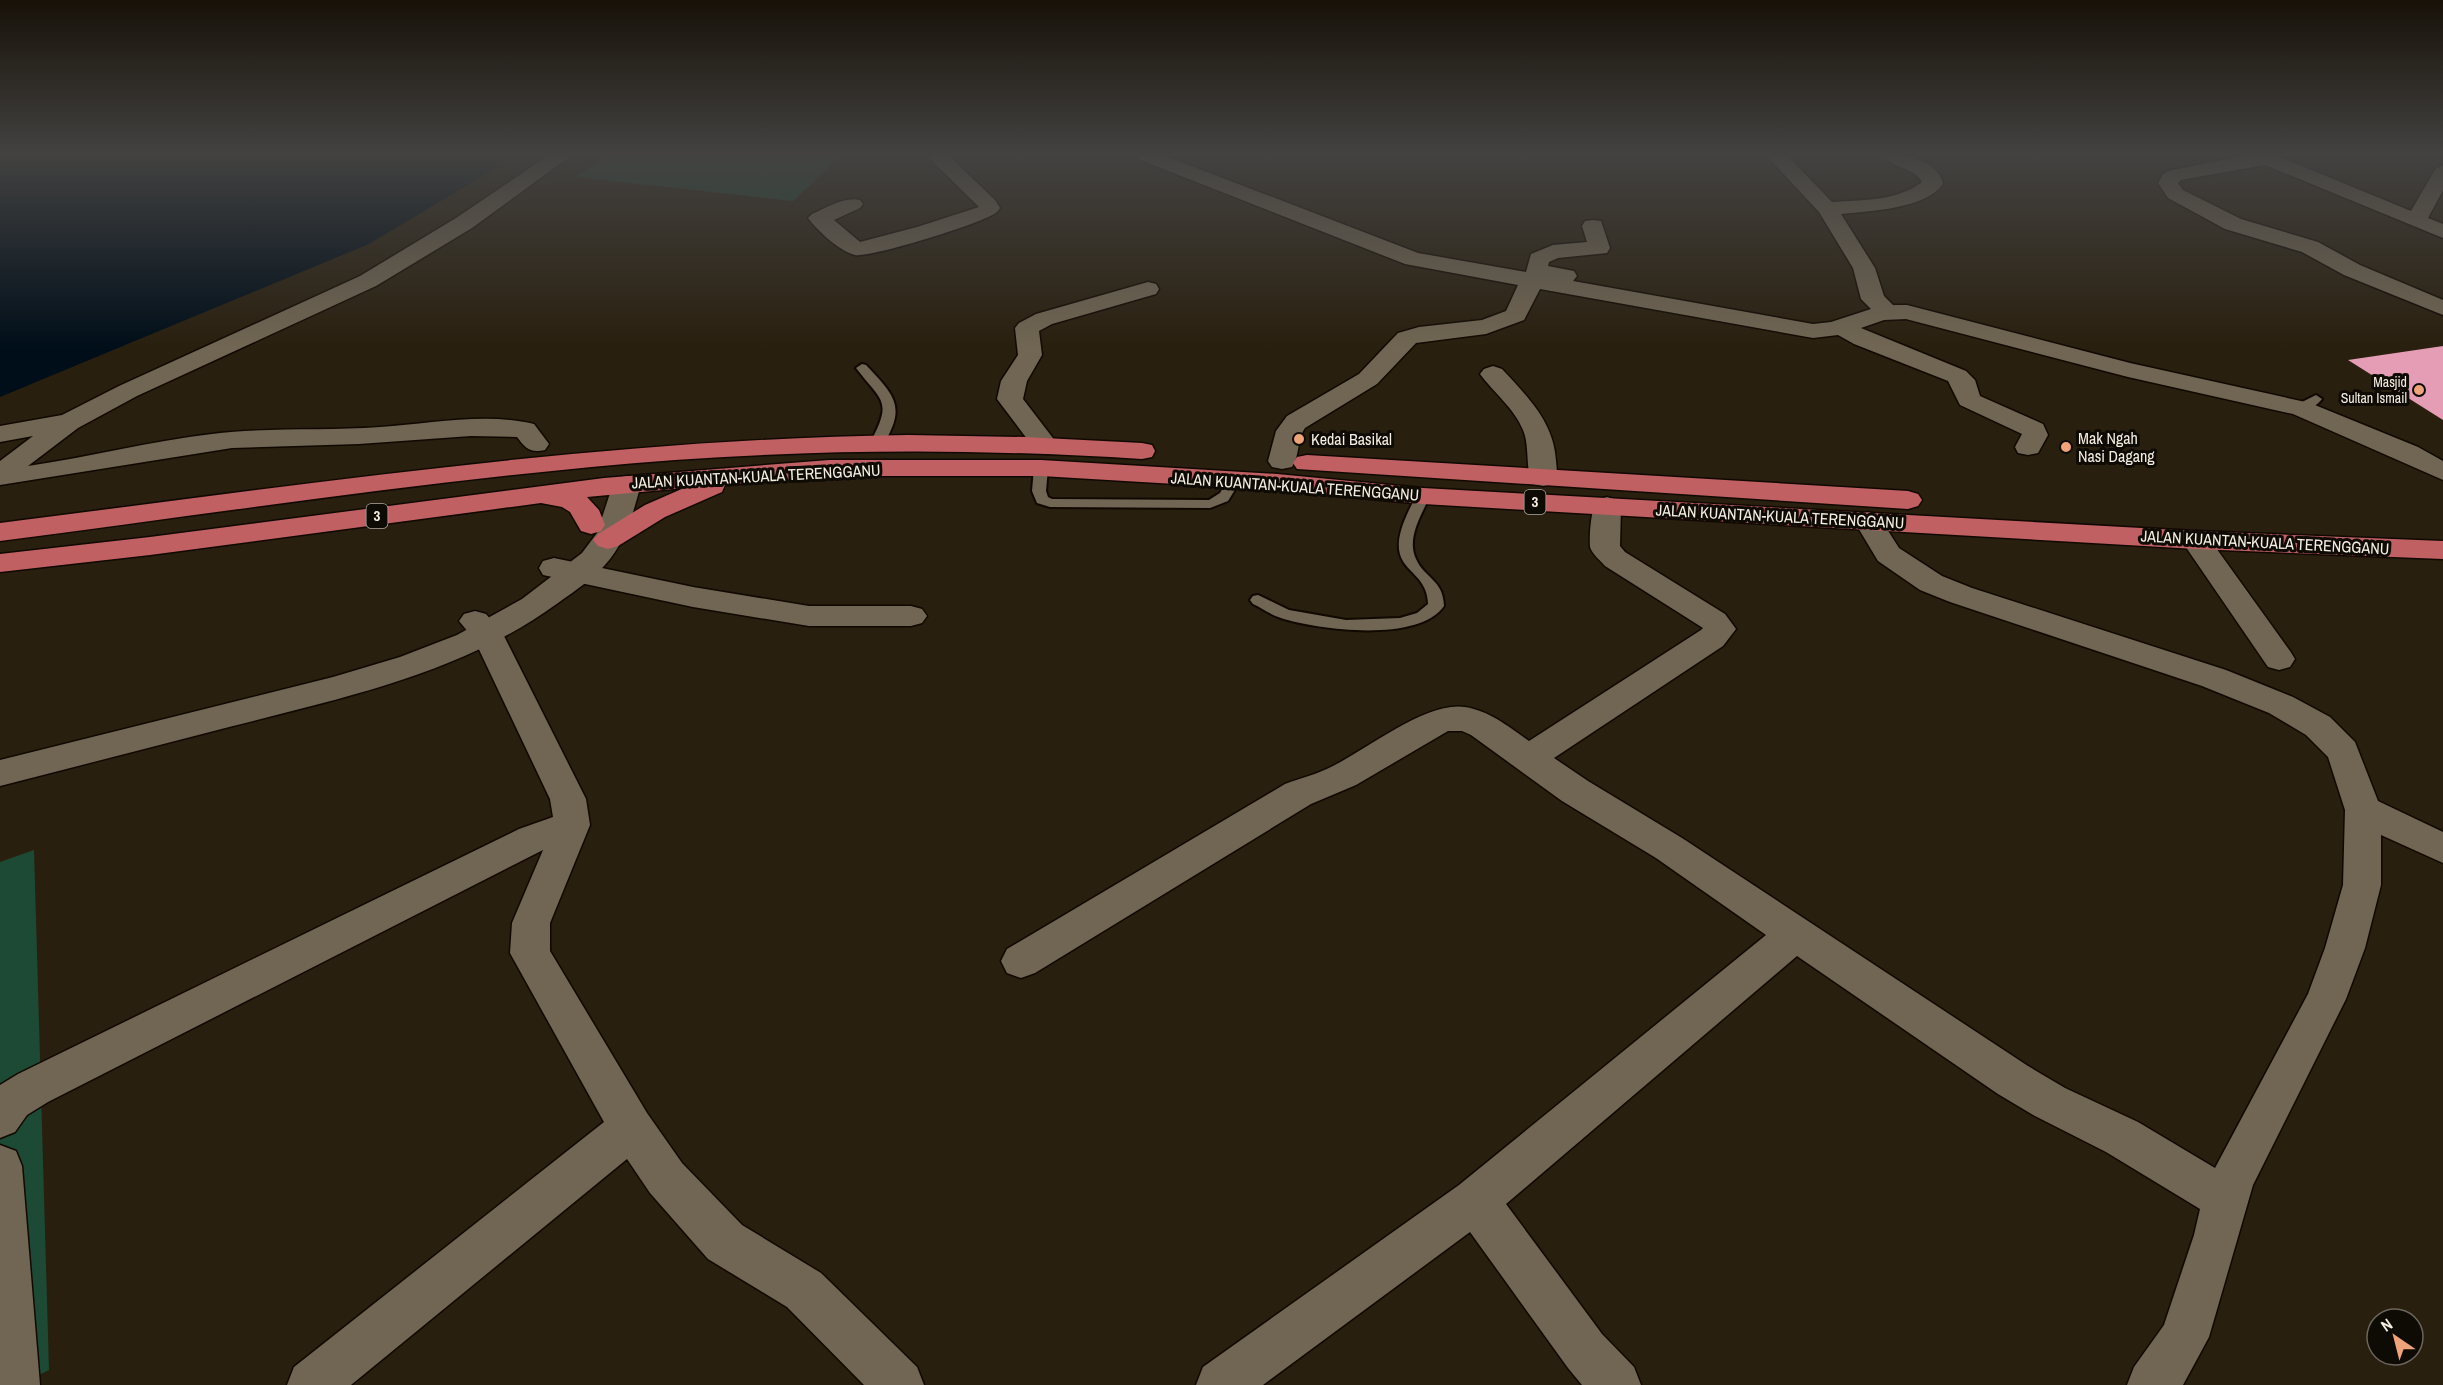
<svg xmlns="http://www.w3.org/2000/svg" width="2443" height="1385" font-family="'Archivo Narrow',sans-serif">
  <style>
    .green { fill: #1d4a35 }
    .water { fill: #000e19 }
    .building { fill: #e49db5 }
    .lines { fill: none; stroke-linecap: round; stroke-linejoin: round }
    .service-casing { stroke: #110900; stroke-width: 4 }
    .minor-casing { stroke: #110900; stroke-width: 3 }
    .tertiary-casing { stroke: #110900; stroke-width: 3 }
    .trunk-casing { stroke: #110900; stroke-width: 3 }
    .service { fill: #716653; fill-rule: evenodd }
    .minor { fill: #716653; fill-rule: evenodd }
    .tertiary { fill: #716653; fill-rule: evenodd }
    .trunk { fill: #c06062; fill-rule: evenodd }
    .poi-dot { fill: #efa378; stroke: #0e0a04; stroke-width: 2 }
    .labels { text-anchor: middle; stroke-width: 6; stroke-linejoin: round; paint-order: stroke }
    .far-poi-label { font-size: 14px; fill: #f4ede2; stroke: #0e0a04; text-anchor: end }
    .shield { fill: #0e0a04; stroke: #afa99f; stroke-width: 1.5 }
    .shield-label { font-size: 15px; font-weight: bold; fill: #f4ede2 }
    .poi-label { font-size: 16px; fill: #f4ede2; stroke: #0e0a04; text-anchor: start }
    .street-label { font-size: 16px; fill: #f4ede2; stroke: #0e0a04 }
  </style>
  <rect width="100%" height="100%" fill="#291f0e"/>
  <path class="green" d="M606,155H842L793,201L576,177Z
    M34,850L49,1370L19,1385H0V862Z"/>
  <path class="water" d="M0,155H518L369,244L0,397Z"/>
  <path class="building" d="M2443,346V420L2348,360Z"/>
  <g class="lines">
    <defs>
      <path id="service" d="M862,364L866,365C896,397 907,407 881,448L876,449L869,445C893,400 883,403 856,368Z
        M2316,395L2322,399C2317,406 2305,413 2296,411L2295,408L2296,405Z
        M1041,464L1048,468L1046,491L1048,497L1052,499L1209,500L1220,493L1229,477L1234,476L1241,480L1228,501L1210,508L1050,507L1037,503L1032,491L1034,468Z
        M1423,492L1430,496C1422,514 1406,538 1416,559C1425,579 1443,579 1444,606C1419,643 1318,630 1281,618C1271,615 1262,608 1253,604L1250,600L1253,596L1258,595L1289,610L1346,620L1400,618L1417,613L1428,604C1427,563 1378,575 1409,510C1413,503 1415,494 1423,492Z"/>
      <path id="minor" d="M549,155H572L472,228L376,286L137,396L78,428L28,466C90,457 151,441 212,434C268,427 324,431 380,427C430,424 485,412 534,424L549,444L545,450C530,453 526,449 517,437L471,436L359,444L232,448L0,485V461L33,436L0,442V426L62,415L119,386L360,276L456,218Z
        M926,155H948L995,200L1000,208L997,212C984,223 870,258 855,255C839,251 818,231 808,218L812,214C826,208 845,196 860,200L863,204L860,208L834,220L860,242L917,227L979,207Z
        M1135,155H1163L1418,253L1526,272L1531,254L1553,245L1587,242L1582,226L1585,221L1593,220L1601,221L1610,248L1607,253L1558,258L1549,262L1548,266L1574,271L1577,276L1573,281L1813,324L1831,322L1871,309L1861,299L1853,268L1819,212L1766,155H1787L1832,202C1861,200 1898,201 1922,182C1915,168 1893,169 1883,155C1904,155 1938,159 1943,184C1926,209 1869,211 1841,214L1875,268L1884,296L1893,305H1907L2130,363L2310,403L2418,447L2443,461V480L2293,414L2128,377L1906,319L1884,320L1861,328L1966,371L1975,380L1980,396L2043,424L2048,435L2038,453L2028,455L2018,453L2015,447L2022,434L1960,405L1948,381L1854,344L1838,335L1813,338L1540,289L1524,320L1486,334L1416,343L1377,384L1305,428C1297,439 1300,455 1292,467L1282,469L1272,467L1268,461L1276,431L1287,416L1359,374L1398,333L1419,327L1482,320L1506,311L1518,285L1405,264L1138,159Z
        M2247,155H2275L2411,211L2436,168L2443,166V190L2428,218L2443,224V238L2265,165L2181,180L2178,183L2183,190L2241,219L2318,242L2360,265L2443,300V315L2344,275L2302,252L2225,229L2168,198L2158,183L2163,174L2168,171Z
        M1148,282L1156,284L1159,289L1156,294L1052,324L1039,331L1042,355L1027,381L1023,399L1059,446L1055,452L1046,454L1037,452L997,399L1001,381L1018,355L1015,328L1019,323L1036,314Z
        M1493,366L1502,369C1527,396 1554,422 1556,461C1557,470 1558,477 1553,484L1543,486L1533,484C1525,471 1530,446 1523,430C1514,408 1494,393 1480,374L1484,369Z
        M1607,497L1617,500L1621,506L1620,546L1625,552L1725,614L1736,629L1723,646L1554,758L1588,781L1682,838L2028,1066L2065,1088L2138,1122L2215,1168L2308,994L2325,948L2343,885L2345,810L2328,757L2306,735L2269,713L2202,686L1950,602L1920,590L1878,561L1854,521L1858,515L1868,512L1878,515L1899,548L1942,576L1972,588L2226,670L2293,697L2330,717L2355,742L2378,801L2443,832V863L2381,835V885L2365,948L2346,999L2253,1185L2209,1337L2183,1385H2127L2134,1367L2164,1325L2194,1235L2200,1209L2106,1152L2035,1116L1998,1094L1797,956L1506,1204L1602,1334L1634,1367L1641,1385H1582L1568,1368L1470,1232L1263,1385H1196L1203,1367L1459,1185L1766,935L1656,858L1562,801L1471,735L1462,731H1448L1356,785L1311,804L1035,973L1021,978L1007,973L1001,961L1007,949L1285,784C1301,778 1318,774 1333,766C1367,749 1427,701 1465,707C1490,711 1509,727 1529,741L1701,630L1703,628L1605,566C1600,560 1592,554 1590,547C1589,536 1591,508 1597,500Z
        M2196,531L2206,534L2290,651L2295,659L2290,667L2279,670L2268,667L2181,540L2186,534Z
        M554,558L693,587L809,606H911L922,609L927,616L922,623L911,626H809L693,607L543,575L539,568L543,561Z
        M475,611L486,614L503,634L586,799L590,825L550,923V951L647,1113L682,1163L742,1225L821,1273L917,1367L924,1385H864L787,1307L708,1259L650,1193L627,1159L351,1385H287L294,1367L604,1122L510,953L512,923L543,850L48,1102L27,1115L15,1132L0,1138V1085L18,1074L519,829L553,817L550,799L474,639L459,621L464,614Z
        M0,1145L16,1151L22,1166L40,1385H0Z"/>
      <path id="tertiary" d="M627,476L637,478L641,484C634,510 627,537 610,559C596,577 576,590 558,603C462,673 346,697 233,726C156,746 78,766 0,786V760L333,677L400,657L457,635L522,599L582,553L597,533L613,484L617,478Z"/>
      <path id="trunk" d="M908,435L1025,437L1142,443L1152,445L1155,451L1152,457L1142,459C987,449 831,449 675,460C449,477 225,512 0,541V523C302,485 603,439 908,435Z
        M1307,455L1908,491L1918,494L1922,500L1918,506L1908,509L1297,469L1293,463L1297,457Z
        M829,460H1041L1277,474L1423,488L2196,531L2443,541V559L2196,549L1423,504L1277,490L1041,476H829L725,485L722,492L665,517L618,546L608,549L598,546L593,540L598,534L645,505L684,488L587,497L599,510L605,525L601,531L591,534L581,531L570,512L562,507L541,503L150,555L0,572V554L150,537L604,478Z"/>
    </defs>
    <use href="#service" class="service-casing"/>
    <use href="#minor" class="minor-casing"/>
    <use href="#tertiary" class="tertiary-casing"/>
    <use href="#trunk" class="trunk-casing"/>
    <use href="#service" class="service"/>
    <use href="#minor" class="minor"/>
    <use href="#tertiary" class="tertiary"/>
    <use href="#trunk" class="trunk"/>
  </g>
  <linearGradient id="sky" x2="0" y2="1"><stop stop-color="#171108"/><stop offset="0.44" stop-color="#434241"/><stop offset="1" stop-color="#434241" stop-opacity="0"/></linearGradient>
  <rect width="2443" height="349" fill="url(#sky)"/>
  <g class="poi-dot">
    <circle cx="2419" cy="390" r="6"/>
    <circle cx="1299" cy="439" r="6"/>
    <circle cx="2066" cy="447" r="6"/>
  </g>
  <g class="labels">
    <g class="far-poi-label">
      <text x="2407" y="387">Masjid<tspan x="2407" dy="16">Sultan Ismail</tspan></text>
    </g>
    <g class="shield">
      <rect x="1524.5" y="490" width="21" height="24" rx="4.5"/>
      <rect x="366.5" y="504" width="21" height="24" rx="4.5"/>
    </g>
    <g class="shield-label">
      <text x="1535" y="507">3</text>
      <text x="377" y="521">3</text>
    </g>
    <g class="poi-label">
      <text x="2078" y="444">Mak Ngah<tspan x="2078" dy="18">Nasi Dagang</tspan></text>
      <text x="1311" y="445">Kedai Basikal</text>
    </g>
    <g class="street-label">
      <text transform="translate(756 476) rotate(-3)" y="6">JALAN KUANTAN-KUALA TERENGGANU</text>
      <text transform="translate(1295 486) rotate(4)" y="6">JALAN KUANTAN-KUALA TERENGGANU</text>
      <text transform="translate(1780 516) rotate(3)" y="6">JALAN KUANTAN-KUALA TERENGGANU</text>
      <text transform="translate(2265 542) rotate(3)" y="6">JALAN KUANTAN-KUALA TERENGGANU</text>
    </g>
  </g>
  <g transform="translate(2395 1337) rotate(325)"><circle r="28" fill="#0e0a04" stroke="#6a655d" stroke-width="1.5"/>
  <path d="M0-4.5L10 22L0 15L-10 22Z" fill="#efa378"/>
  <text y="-9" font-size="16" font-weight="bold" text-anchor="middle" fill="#f4ede2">N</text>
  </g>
</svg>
